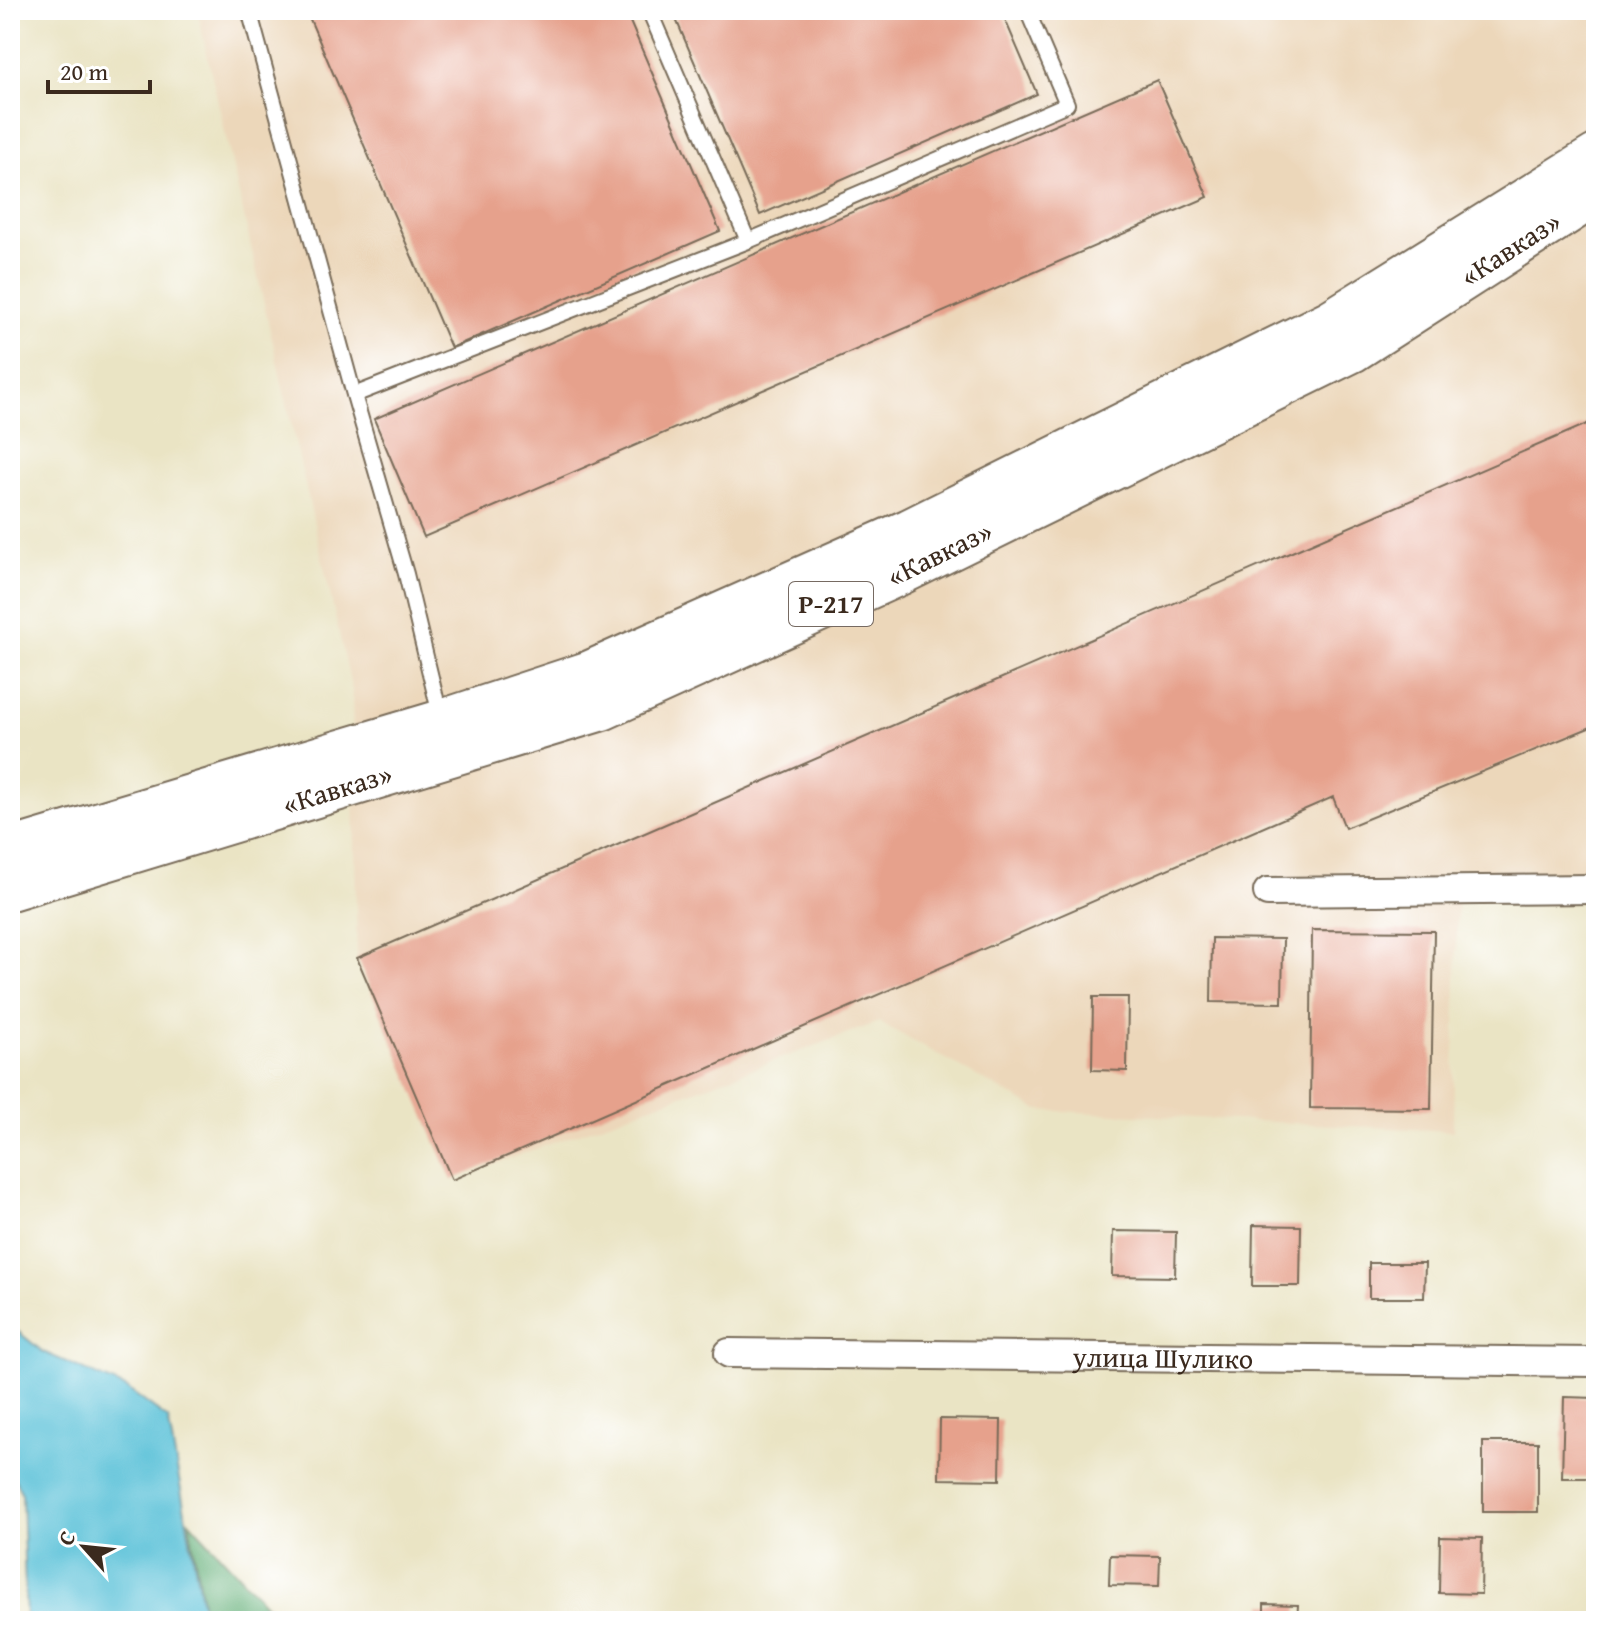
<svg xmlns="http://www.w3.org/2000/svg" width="1606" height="1631" font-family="'Gentium Book Plus',serif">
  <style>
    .built { fill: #ecd7ba }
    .forest { fill: #65b079; stroke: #506d4c; stroke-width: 2 }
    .water { fill: #5ac1d8; stroke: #4a767b; stroke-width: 2 }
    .building { fill: #e6a18c }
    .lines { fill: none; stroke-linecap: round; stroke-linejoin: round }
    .service-casing { stroke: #786b58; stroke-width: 18 }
    .minor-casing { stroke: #786b58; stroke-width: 32 }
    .primary-casing { stroke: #786b58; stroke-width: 48 }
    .service { stroke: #fff; stroke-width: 14 }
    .minor { stroke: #fff; stroke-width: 28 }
    .primary { stroke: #fff; stroke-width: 44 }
    .labels { text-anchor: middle; stroke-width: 6; stroke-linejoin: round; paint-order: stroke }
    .shield { fill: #fff; stroke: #766a62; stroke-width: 2 }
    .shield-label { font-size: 26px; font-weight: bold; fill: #3b2a1e }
    .street-label { font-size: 28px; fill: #3b2a1e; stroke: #fff }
  </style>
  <rect width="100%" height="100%" fill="#fff"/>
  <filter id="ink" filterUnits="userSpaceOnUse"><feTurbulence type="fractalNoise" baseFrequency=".0125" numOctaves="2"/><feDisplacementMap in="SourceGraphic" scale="16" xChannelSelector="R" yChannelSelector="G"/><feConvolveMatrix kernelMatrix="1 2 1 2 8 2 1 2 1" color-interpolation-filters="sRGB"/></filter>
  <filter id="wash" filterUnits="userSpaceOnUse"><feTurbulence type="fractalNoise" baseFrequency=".006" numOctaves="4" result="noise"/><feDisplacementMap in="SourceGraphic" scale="32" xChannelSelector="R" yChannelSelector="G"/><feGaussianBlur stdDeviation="1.8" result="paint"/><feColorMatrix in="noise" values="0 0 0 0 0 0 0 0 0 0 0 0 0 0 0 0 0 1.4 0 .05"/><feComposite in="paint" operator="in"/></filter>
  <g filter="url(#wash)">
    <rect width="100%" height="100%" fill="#eae4c4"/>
    <path class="built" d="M197,10H1596V874L1458,873L1453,1131L1038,1110L879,1022L452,1180L357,958L352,690Z"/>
    <path class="forest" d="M189,1521L281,1621H205Z"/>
    <path class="water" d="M10,1325L43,1352L126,1388L168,1419L205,1621H26L22,1494L10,1470Z"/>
    <g id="blocks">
      <path class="building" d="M306,10H625L720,231L451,348Z
        M672,10H1001L1037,94L760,215Z
        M1157,80L1208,197L424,537L374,419Z
        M1596,420V725L1345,828L1333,797L452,1180L357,958Z
        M1312,930L1434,931L1431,1109L1310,1108Z
        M1212,938L1283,939L1282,1003L1211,1002Z
        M1093,997H1128L1127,1071L1092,1070Z
        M1253,1225L1301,1226L1300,1286H1252Z
        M1113,1231L1176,1232L1175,1277L1112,1276Z
        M1369,1263H1425L1424,1298H1369Z
        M1564,1397L1596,1398V1478H1562Z
        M940,1419L1001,1420L1000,1480L939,1479Z
        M1483,1442H1538V1512H1483Z
        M1440,1537L1482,1538L1481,1594L1439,1593Z
        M1110,1555L1160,1556L1159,1586L1109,1585Z
        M1264,1604L1298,1605L1297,1621H1264Z
        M1434,1614H1484V1621H1434Z"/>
    </g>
  </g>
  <g filter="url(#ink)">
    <use href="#blocks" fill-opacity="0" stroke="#786b58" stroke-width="2"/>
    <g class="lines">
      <defs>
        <path id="service" d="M249,10L354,395
          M649,10L748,241
          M441,719L406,574L354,395L748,241L1067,104L1027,10"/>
        <g id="minor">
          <path d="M1268,892L1596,889"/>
          <path id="s1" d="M729,1353L1596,1362"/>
        </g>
        <g id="primary">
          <path d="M10,851L442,722L588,674L910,531L1331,322L1596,157"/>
          <path id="s2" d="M10,888L602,708L899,573L1352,350L1596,193"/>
        </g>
      </defs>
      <use href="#service" class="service-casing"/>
      <use href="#minor" class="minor-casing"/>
      <use href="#primary" class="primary-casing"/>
      <use href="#service" class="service"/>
      <use href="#minor" class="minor"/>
      <use href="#primary" class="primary"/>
    </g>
  </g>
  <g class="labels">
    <rect class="shield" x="789" y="582" width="84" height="44" rx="6"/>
    <g class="shield-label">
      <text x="831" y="613">Р-217</text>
    </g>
    <g class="street-label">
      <text dy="10" stroke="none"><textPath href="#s2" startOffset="1638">«Кавказ»</textPath></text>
      <text dy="10" stroke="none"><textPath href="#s2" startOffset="990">«Кавказ»</textPath></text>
      <text dy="10" stroke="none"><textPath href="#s2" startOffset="342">«Кавказ»</textPath></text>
      <text dy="10" stroke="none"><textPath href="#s1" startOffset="434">улица Шулико</textPath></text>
    </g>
  </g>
  <rect width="1606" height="1631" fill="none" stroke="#fff" stroke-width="40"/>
  <g transform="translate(84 1547) rotate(297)" stroke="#ffffff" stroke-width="6" paint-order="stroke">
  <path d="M0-6L14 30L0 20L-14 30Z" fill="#3b2a1e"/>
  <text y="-12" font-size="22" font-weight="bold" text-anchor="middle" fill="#3b2a1e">С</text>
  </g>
  <path d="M48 80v12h102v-12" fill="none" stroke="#3b2a1e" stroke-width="4"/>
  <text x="60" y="80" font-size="24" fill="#3b2a1e" stroke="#ffffff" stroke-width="6" paint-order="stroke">20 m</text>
</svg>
